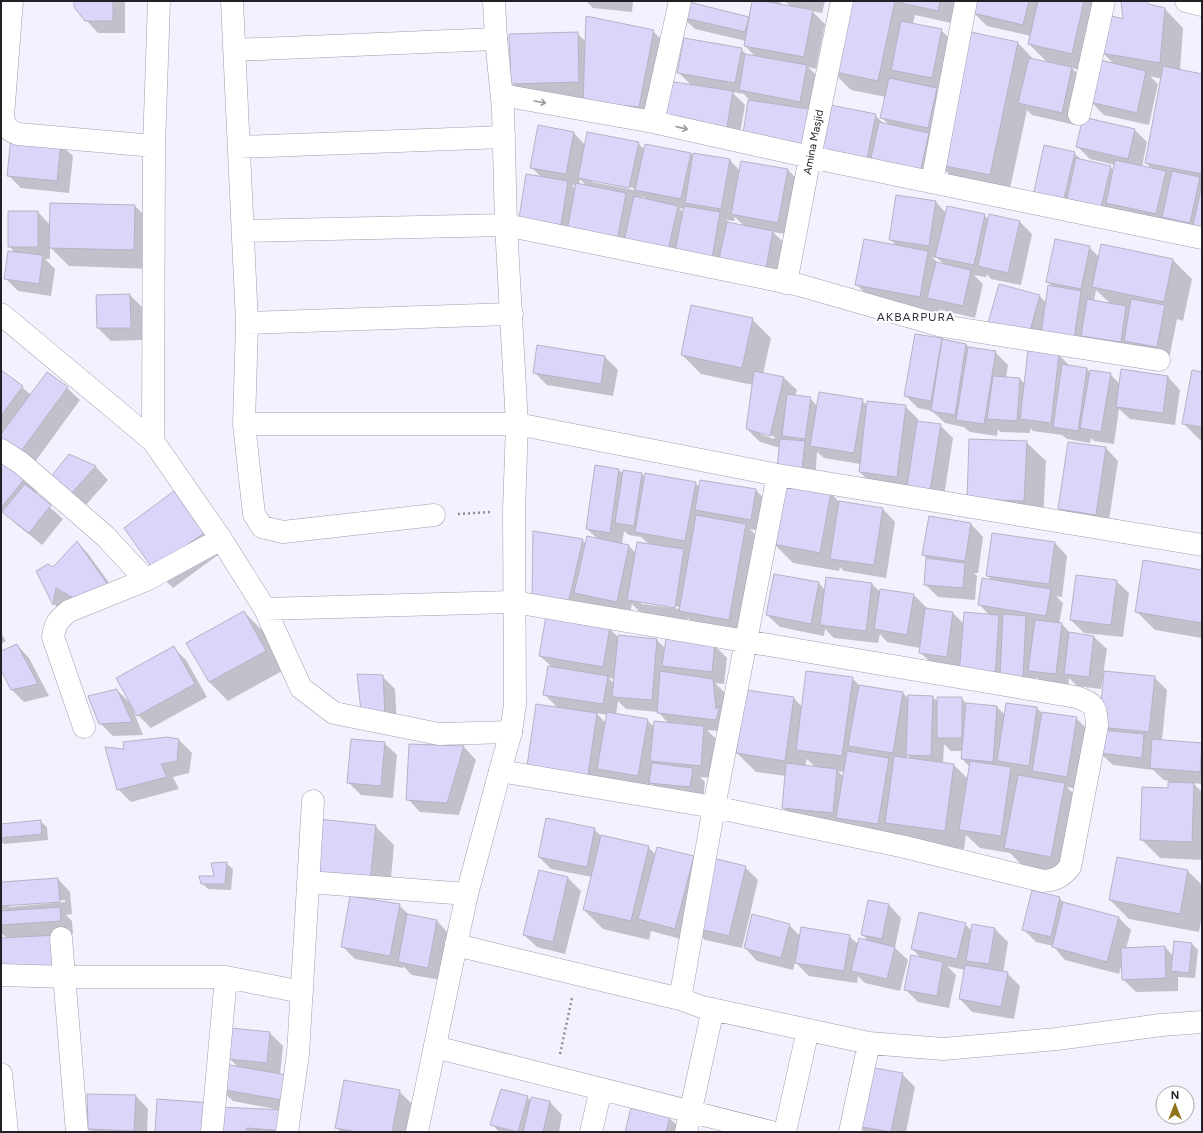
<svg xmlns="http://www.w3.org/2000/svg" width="1203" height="1133" font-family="Figtree,sans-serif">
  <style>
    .shadow { fill: #0003; fill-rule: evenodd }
    .building { fill: #dcd5f9; stroke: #b6b2c6 }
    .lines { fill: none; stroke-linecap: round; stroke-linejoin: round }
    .street-casing { stroke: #a19db0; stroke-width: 23 }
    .secondary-casing { stroke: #a19db0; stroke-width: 23 }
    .path { stroke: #8f8d97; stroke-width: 2.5; stroke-dasharray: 2 3; stroke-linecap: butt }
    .street { stroke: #fff; stroke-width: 22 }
    .secondary { stroke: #fff; stroke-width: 22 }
    .oneway { stroke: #9b9b9e }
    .labels { text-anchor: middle; stroke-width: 4; stroke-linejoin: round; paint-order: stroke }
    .street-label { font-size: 11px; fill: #212027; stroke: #fff }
    .neighbourhood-label { font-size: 12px; letter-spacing: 1px; fill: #322f3e; stroke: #fff }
  </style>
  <rect width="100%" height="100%" fill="#f4f1fe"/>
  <path class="shadow" d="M75,1H125V33H98L86,20Z
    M586,1H633L632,12L593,8Z
    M750,1H781L780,5L791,7L785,1H825L822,13L812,11L825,24L816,69L808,67L820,79L813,115H875L884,124L889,125L881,117L886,97L851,90L832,71L847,1H956L951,23L915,15L913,24L941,30L954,43L945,90L936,88L951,103L966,32L1018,43L1034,60L1048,63L1029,44L1031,36L987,26L974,13L977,1H1095L1091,73L1072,68L1084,81L1075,125L1032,115L1027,110L1009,193L957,182L938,163L932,185L743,141L749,100L744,94L732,92L745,105L738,145L692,86L678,72L741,49L747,55L756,57L745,46L746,41L695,29L682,17L686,2L750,18L753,2Z
    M1123,1H1144L1148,5L1164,8L1183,28L1180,71L1202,75V235L1046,208L1074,153L1082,160L1110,167L1114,170L1115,165L1090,159L1077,146L1135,130L1147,142L1142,167L1152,169L1146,163L1162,79L1150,76L1158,84L1149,125L1104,115L1091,102L1114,64L1102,52L1125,20Z
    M653,31L672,50L657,126L531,102L512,83L577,33L586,42Z
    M574,133L585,145L638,143L645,150L691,154L694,158L730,160L740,171L742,162L788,170L801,183L791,235L773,232L785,244L778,280L532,231L541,177L531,167ZM580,179L588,187L579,185ZM592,180L634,188V190L592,182ZM572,185L577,186L576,190ZM643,196L647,200L642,199ZM679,208L684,209V213ZM735,217L744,226L730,224L726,220L734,221Z
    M60,144L73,156L69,193L21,188L8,175Z
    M936,202L946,213L984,215L989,220L1020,222L1032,234L1021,285L991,279L987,274L986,277L974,275L983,284L975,318L941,310L940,309L938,315L875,303L856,284L897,247L890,239ZM932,257L937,258L945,265L939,264Z
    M135,206L154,225L153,269L69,266L50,247V259H45L55,269L51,296L18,291L5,278L15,252L9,246L38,212L51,226Z
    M1089,247L1099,257L1173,260L1192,279L1183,321L1177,319L1169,359L1041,350L1000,285L1040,296L1046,303L1053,287L1047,281ZM1096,290L1111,304L1094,301Z
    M130,295L143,308V340L111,341L98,328Z
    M752,319L771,338L763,374L784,378L797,390L795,396L810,398L817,406L862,400L867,406H905L918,419V422L940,425L953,438L943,503L872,485L860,472V464L824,458L817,452L815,482L780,448L760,442L747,429L753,385L701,374L682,355ZM760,432L775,437L774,439L760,434Z
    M915,335L966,344L970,348L995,352L1008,365L1006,378L1020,379L1025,384L1059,355L1070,366L1087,369L1090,372L1110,374L1120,384L1168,377L1180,390L1175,425L1130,419L1119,409L1114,444L1094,441L1091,438L1090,443L1067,439L1062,435L1033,431L1030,428V433L1000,432L998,429L997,436L970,432L964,427L945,423L932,411L918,408L905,395Z
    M538,346L605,357L618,370L613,396L547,385L534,372Z
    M1,372L22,387L31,395L67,388L80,400L32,466L1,436L3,432L1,431Z
    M1202,373V442L1183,423Z
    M1026,442L1046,461L1043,520L987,518Z
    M1106,448L1118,461L1108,527L1072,522L1059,509Z
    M70,455L96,467L108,480L85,506L64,490Z
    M1,458L38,490L35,494L63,519L42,545L16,524L1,510Z
    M619,470L623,474H642L646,478L695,483L700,487L756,490L768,503L763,532L750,529L764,544L748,638L699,630L688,618L687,620L641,613L632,604L630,614L609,628L619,638L657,640L666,649L714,645L727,658L724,684L715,683L725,693L729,732L707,730L717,740L713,778L700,777L705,782L703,800L663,795L651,783V788L547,785L558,708L544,694L553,668L540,656L582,540L586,544L598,539L587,529ZM624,531L629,535L641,537L649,544L636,553L629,546L622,544ZM641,601L680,607V609L641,604ZM608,678L615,679V684ZM618,701L626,709L658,712L669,724L654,727L647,720L616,715ZM596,713L608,715L606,723Z
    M174,493L193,512L222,552L173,588L154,569Z
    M831,493L839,502L883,509L895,522L886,578L844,571L840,567L839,571L793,563L774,544Z
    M971,524L983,537L978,573H974L977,576L975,600L938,597L925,584L927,559L923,554Z
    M77,542L89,555L120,598L66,616L54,604L37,571L53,568Z
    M1055,543L1067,556L1062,597L1056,596L1063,603L1059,624H1062L1071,634L1094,637L1107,649L1101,689L1077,686L1069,678L1068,686L1042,683L1036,677V689L933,665L920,652V648L887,642L880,634L878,643L834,638L825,629L824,636L780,627L767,615L819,583L825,590L872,584L881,593L914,595L927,608L926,610L953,613L964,624L989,615L979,604L992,580L987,575Z
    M1202,571V638L1155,630L1136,611Z
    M1116,581L1129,593L1123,637L1084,633L1071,620Z
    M244,612L263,631L284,670L228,701L209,682L188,643Z
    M1,633L6,641L1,644Z
    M17,645L29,658L49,696L24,702L11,689L1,668V652Z
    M173,647L186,660L207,697L151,728L138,715L133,706L132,707L143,735L113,736L100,723L117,690L131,704Z
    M382,676L395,689L397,727L375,724Z
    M1154,677L1167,690L1162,740L1202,744V784L1193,783L1202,792V860L1160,858L1141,839L1169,789V781L1164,780L1153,770L1113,765L1100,753L1102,731Z
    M852,678L860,686L903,693L909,699L933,697L938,702L961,698L968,705L997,707L1005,715L1007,704L1037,708L1042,713L1076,718L1089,731L1079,789L1067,787L1083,803L1070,876L1024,867L1010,853L980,848L966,835L964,849L905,842L796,820L783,808L786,776L756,772L737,753L747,691L794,698L802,707ZM944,744L951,751H963L962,759L970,767L968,779L954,765L943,764ZM907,755L912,760L907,759ZM807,759L815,767L805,766ZM838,771L845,772L844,777Z
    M179,740L192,753L189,773L173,777L179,789L131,802L118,789L125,750Z
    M384,743L397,755L393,798L361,795L348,782Z
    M410,745L464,747L476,760L459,815L420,812L408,799Z
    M40,821L47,827L48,840L4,844L1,841V825Z
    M375,826L394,845L389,900L358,897V898L399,905L410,916L437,921L449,934L441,980L412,975L403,966V968L355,959L342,946L351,896Z
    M594,829L602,837L648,847L656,855L658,848L694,857L706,869L745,867L758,880L742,948L705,940L692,927L688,941L651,931L649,940L603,929L584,910L592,877L551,869L539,857Z
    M1118,858L1188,871L1202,885V915L1199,932L1129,919L1110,900Z
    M226,863L233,869L231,890L208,889L202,883L215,877Z
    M540,871L568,878L581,891L565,954L537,947L524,935Z
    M58,879L70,892L72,914L66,915L72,921L73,934L56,935L69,948L1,939L7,938L1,933V912H4L1,908V883ZM65,900V902L9,907V905Z
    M1059,898L1066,904L1118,917L1131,930L1126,949L1165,947L1173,956L1192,944L1198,950L1195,978L1178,977V991L1136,992L1123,979L1122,963L1119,974L1065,960L1053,946L1036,942L1024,930Z
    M869,901L889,905L901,918L895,948L908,960L900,991L865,983L858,976L857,983L809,976L795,962L793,970L757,961L745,948L753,916L789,925L800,936H849L858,944L869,942L862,934Z
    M965,924L972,931L973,925L995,929L1008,942L1003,973H1007L1020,986L1014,1019L972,1012L960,999L965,970L947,966L956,975L949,1008L918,1002L905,989L921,958L912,949Z
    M232,1029L270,1033L283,1046L280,1075L292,1077L304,1090L298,1132H156L218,1110L279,1111L280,1110L233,1101L220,1089L239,1068L230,1059Z
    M902,1074L915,1087L906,1132H865L858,1126Z
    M399,1091L412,1104L407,1132H341L337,1128Z
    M136,1096L148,1109L147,1132H92L89,1129Z
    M527,1097L531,1101L550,1102L562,1115L559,1132H499L492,1124Z
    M669,1118L682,1130L681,1132H626Z"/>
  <path class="building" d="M74,1H113V21H85L74,7Z
    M685,1L749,17L745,32L681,17Z
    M752,1H763L813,10L804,57L744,46Z
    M846,1H895L878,81L831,71Z
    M901,1H940L938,11L901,3Z
    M976,1H1029L1023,25L973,13Z
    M1038,1H1084L1072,54L1028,44Z
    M1121,1H1146L1148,4L1165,8L1160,63L1101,53L1108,15L1123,19Z
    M586,16L654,30L639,107L583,102Z
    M901,21L942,29L932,78L891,70Z
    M966,31L1018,42L990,175L936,164Z
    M578,32L579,82L511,84L509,34Z
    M684,38L742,48L735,83L677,73Z
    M745,54L807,65L800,102L739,90Z
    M1029,58L1072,67L1062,113L1018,103Z
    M1100,60L1146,71L1137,113L1090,102Z
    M1163,66L1202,74V174L1145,163Z
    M889,78L937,88L928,128L880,118Z
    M668,81L733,91L726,132L662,122Z
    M748,100L809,109L802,150L742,141Z
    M825,104L876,114L866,164L815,153Z
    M1083,117L1135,129L1128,159L1076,147Z
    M879,122L929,133L920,173L870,162Z
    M538,125L574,132L566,174L530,168Z
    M587,132L639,142L629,188L578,178Z
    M11,137L61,143L57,181L7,176Z
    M645,144L691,153L681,199L635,190Z
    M1044,145L1075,152L1063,203L1033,196Z
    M693,153L730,159L721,209L685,203Z
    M1076,158L1111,166L1101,207L1067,199Z
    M1115,160L1166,171L1156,214L1106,203Z
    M741,161L788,169L778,223L731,214Z
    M1172,171L1200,177L1190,223L1162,217Z
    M526,174L568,181L561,225L519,218Z
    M576,183L626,193L617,241L567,231Z
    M1202,184V227L1193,225Z
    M896,195L936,201L929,246L889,240Z
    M634,196L678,206L668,250L624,241Z
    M50,203L135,205L134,250L49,248Z
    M684,206L720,212L712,259L675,252Z
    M947,206L985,214L974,265L935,257Z
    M8,211H38V247H8Z
    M989,214L1020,221L1008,273L978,266Z
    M727,222L773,231L766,268L719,259Z
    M864,239L928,251L920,297L855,285Z
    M1055,239L1090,246L1081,289L1046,282Z
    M1101,244L1173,259L1164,302L1092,287Z
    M8,251L43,255L39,284L4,279Z
    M936,262L971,270L963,306L927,298Z
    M999,284L1040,295L1028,338L987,327Z
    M1048,285L1081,291L1074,339L1041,334Z
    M130,294L131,328H97L96,295Z
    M1087,299L1126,306L1121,342L1081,336Z
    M1131,299L1165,305L1157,347L1124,341Z
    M691,305L753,318L742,368L681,355Z
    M915,334L942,338L931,401L904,396Z
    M942,339L966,344L955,415L931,411Z
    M537,345L605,356L601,384L533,373Z
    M968,347L996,351L984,424L956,420Z
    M1028,350L1059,354L1051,423L1020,419Z
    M1062,364L1087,368L1078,431L1053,427Z
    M1121,369L1168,376L1163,413L1116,407Z
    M1,370L23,386L1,416Z
    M1090,370L1111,373L1101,432L1080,428Z
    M1192,370L1202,372V427L1182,424Z
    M754,371L784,377L770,436L746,429Z
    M47,372L68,387L19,454L1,442V434Z
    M993,376L1020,378L1017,421L987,419Z
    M819,392L863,399L854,453L810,446Z
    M787,394L811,397L805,439L782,436Z
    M867,401L906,405L897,477L859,472Z
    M917,421L941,424L930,491L907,487Z
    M780,439L805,441L802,470L777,468Z
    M969,439L1027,441L1024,501L967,499Z
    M1068,442L1106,447L1096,515L1058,509Z
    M69,454L96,466L71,494L50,478Z
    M1,457L26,477L1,508Z
    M595,465L619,469L610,533L586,529Z
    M623,470L642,473L634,526L615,523Z
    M645,473L696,482L685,541L635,532Z
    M700,480L756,489L751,520L695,510Z
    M25,484L51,505L29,533L2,512Z
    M784,484L831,492L820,553L773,544Z
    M174,491L204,533L153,569L124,528Z
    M839,501L883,508L874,565L830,559Z
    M696,515L746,524L729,620L679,611Z
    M929,516L971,523L965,561L922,555Z
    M533,531L583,539L567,608L532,601Z
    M992,533L1055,542L1049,584L986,576Z
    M587,536L629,545L617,602L574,593Z
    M77,541L108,585L77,600L56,588L53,605L36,571L48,564L53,567Z
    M637,542L684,549L675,608L627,600Z
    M926,558L965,563L963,588L924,585Z
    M1143,560L1202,570V623L1135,612Z
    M774,574L819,582L811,624L766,615Z
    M1076,575L1117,580L1111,625L1070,620Z
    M826,577L872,583L866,631L820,625Z
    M982,578L1051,589L1046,616L978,605Z
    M880,589L914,594L907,635L874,629Z
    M925,608L953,612L947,657L919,653Z
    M244,611L266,651L209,682L186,643Z
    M964,612L999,615L995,679L959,676Z
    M1003,614L1026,616L1023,677L1000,676Z
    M546,616L610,627L603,667L539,656Z
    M1035,620L1062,623L1056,674L1028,671Z
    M1069,632L1094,636L1089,677L1064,674Z
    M618,635L657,639L652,700L612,697Z
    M666,638L715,644L712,672L662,666Z
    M17,644L38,684L11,690L1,670V651Z
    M174,646L195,684L137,716L116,678Z
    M548,666L608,676L603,704L543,695Z
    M660,671L713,679L716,709L720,706L716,720L657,713Z
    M806,671L853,677L842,756L796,750Z
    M1104,671L1155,676L1149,732L1099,727Z
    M357,674L383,675L385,715L361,711Z
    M859,685L903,692L893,753L848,746Z
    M117,689L132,722L99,724L88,696Z
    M746,690L794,697L785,761L736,753Z
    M908,695L933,696L931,756L906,755Z
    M937,697H962V738H937Z
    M966,703L997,706L993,762L961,759Z
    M1006,703L1037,707L1029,766L997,761Z
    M536,704L597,713L588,775L527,766Z
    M607,712L648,719L638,776L597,769Z
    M1042,712L1077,717L1067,777L1032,771Z
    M654,721L704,726L701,766L650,761Z
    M1102,730L1144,734L1142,758L1099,753Z
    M167,737L179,739L177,761L161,764L167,777L117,790L105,747L124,749L123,742Z
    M351,739L385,742L381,786L347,783Z
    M1152,739L1202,743L1200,772L1150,768Z
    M409,744L464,746L447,803L406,800Z
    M847,751L889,758L878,824L836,818Z
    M894,756L954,764L945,831L885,823Z
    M970,761L1011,767L1001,836L959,830Z
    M652,763L693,768L690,787L649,783Z
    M786,763L837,769L833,813L782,808Z
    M1018,775L1065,783L1051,857L1004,848Z
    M1168,782L1194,783L1192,842L1140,840L1142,787L1168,788Z
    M546,818L595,828L587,867L538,857Z
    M318,819L376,825L370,881L312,875Z
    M41,820L42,834L1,838V824Z
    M601,835L649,846L631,921L583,910Z
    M657,847L694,856L675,929L638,919Z
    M708,857L746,866L729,936L691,927Z
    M1117,857L1188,870L1180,914L1109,900Z
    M227,862L225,884H201L199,876H214L211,863Z
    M539,870L568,877L553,942L523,935Z
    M58,878L60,902L1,906V882Z
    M1032,890L1060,897L1051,937L1022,930Z
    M350,896L400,904L390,956L341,947Z
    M868,900L889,904L882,939L861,935Z
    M1063,902L1119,917L1107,962L1052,947Z
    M60,907L61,921L1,925V911Z
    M919,912L966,923L957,959L911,949Z
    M407,914L437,920L428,968L398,962Z
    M752,914L790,924L781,958L744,948Z
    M972,924L995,928L989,964L966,961Z
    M801,927L850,935L844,971L795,963Z
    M57,935L59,969L1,971V938Z
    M859,938L895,947L887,979L851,971Z
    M1174,941L1192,943L1189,973L1171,971Z
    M1165,946L1166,978L1122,980L1121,948Z
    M911,955L943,962L937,996L904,990Z
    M965,965L1008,972L1001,1007L959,999Z
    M231,1028L270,1032L267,1063L228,1059Z
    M224,1064L292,1076L288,1101L219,1089Z
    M869,1067L903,1073L891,1132L857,1126Z
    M344,1080L400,1090L392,1132H358L335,1128Z
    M501,1089L528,1096L518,1132L490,1125Z
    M87,1094L136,1095L134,1131L88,1129Z
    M531,1097L550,1101L543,1132H523Z
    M157,1099L213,1103L211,1132H155Z
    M218,1107L287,1110L285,1131L247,1128L246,1132H216Z
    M631,1108L670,1117L666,1132H625Z"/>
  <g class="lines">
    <defs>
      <path id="street" d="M12,1L3,116C5,127 8,130 18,134L154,146
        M232,1L247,323L244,424L254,514L262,527L283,532L434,515
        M1186,1L1202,5
        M235,50L496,39
        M502,95L653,122L810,157L1202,238
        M1079,114L1104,1
        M653,122L680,1
        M239,147L504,137
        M932,182L966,1
        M243,231L506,225L799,285L942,326L1159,360
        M786,283L810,157L842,1
        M1,314L153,441L221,539L265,609L301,688L334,713L439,734L511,732
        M247,323L512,314
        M244,424H517L778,475L1202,545
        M153,441L154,146L159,1
        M1,450L21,463L105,536L146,580
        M265,609L514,602L1076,697C1095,704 1096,706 1097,726L1070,867C1061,877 1057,880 1043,881L905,847L714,807L500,771
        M84,727L53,637C55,623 58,620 69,611L146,580L221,539
        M308,882L467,894
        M61,938L77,1132
        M456,945L680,999L702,1007L869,1043L943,1049L1057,1039L1161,1025L1202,1022
        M1,975L65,977H226L302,992
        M680,999L714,807L778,475
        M435,1047L771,1132
        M1,1074L7,1132
        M212,1132L226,977
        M287,1132L298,1054L313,801
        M591,1132L601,1089
        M686,1132L713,1009
        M785,1132L808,1030
        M850,1132L869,1043"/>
      <path id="secondary" d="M417,1132L456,945L467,894L500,771L511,732L515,704L514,511L517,424L506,225L503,109L496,39L494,1"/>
    </defs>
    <use href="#street" class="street-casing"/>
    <use href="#secondary" class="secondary-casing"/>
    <path class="path" d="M458,514L491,512
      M560,1054L572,998"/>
    <use href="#street" class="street"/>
    <use href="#secondary" class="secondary"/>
  </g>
  <defs><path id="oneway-shaft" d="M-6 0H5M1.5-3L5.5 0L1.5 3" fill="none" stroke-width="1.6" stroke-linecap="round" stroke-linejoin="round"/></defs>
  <g class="oneway">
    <use href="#oneway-shaft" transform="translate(540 102) rotate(10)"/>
    <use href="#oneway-shaft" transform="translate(682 128) rotate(13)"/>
  </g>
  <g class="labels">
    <g class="street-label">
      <text transform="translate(813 142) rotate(-79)" y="4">Amina Masjid</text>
    </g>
    <g class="neighbourhood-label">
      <text x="916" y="321">AKBARPURA</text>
    </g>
  </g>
  <rect width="1203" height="1133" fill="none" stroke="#212027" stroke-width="4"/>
  <g transform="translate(1175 1105)"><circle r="19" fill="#ffffff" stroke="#a6a6a9"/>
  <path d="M0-3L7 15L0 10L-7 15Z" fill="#8f7419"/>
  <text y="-6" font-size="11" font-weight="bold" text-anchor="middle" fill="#212027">N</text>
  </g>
</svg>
